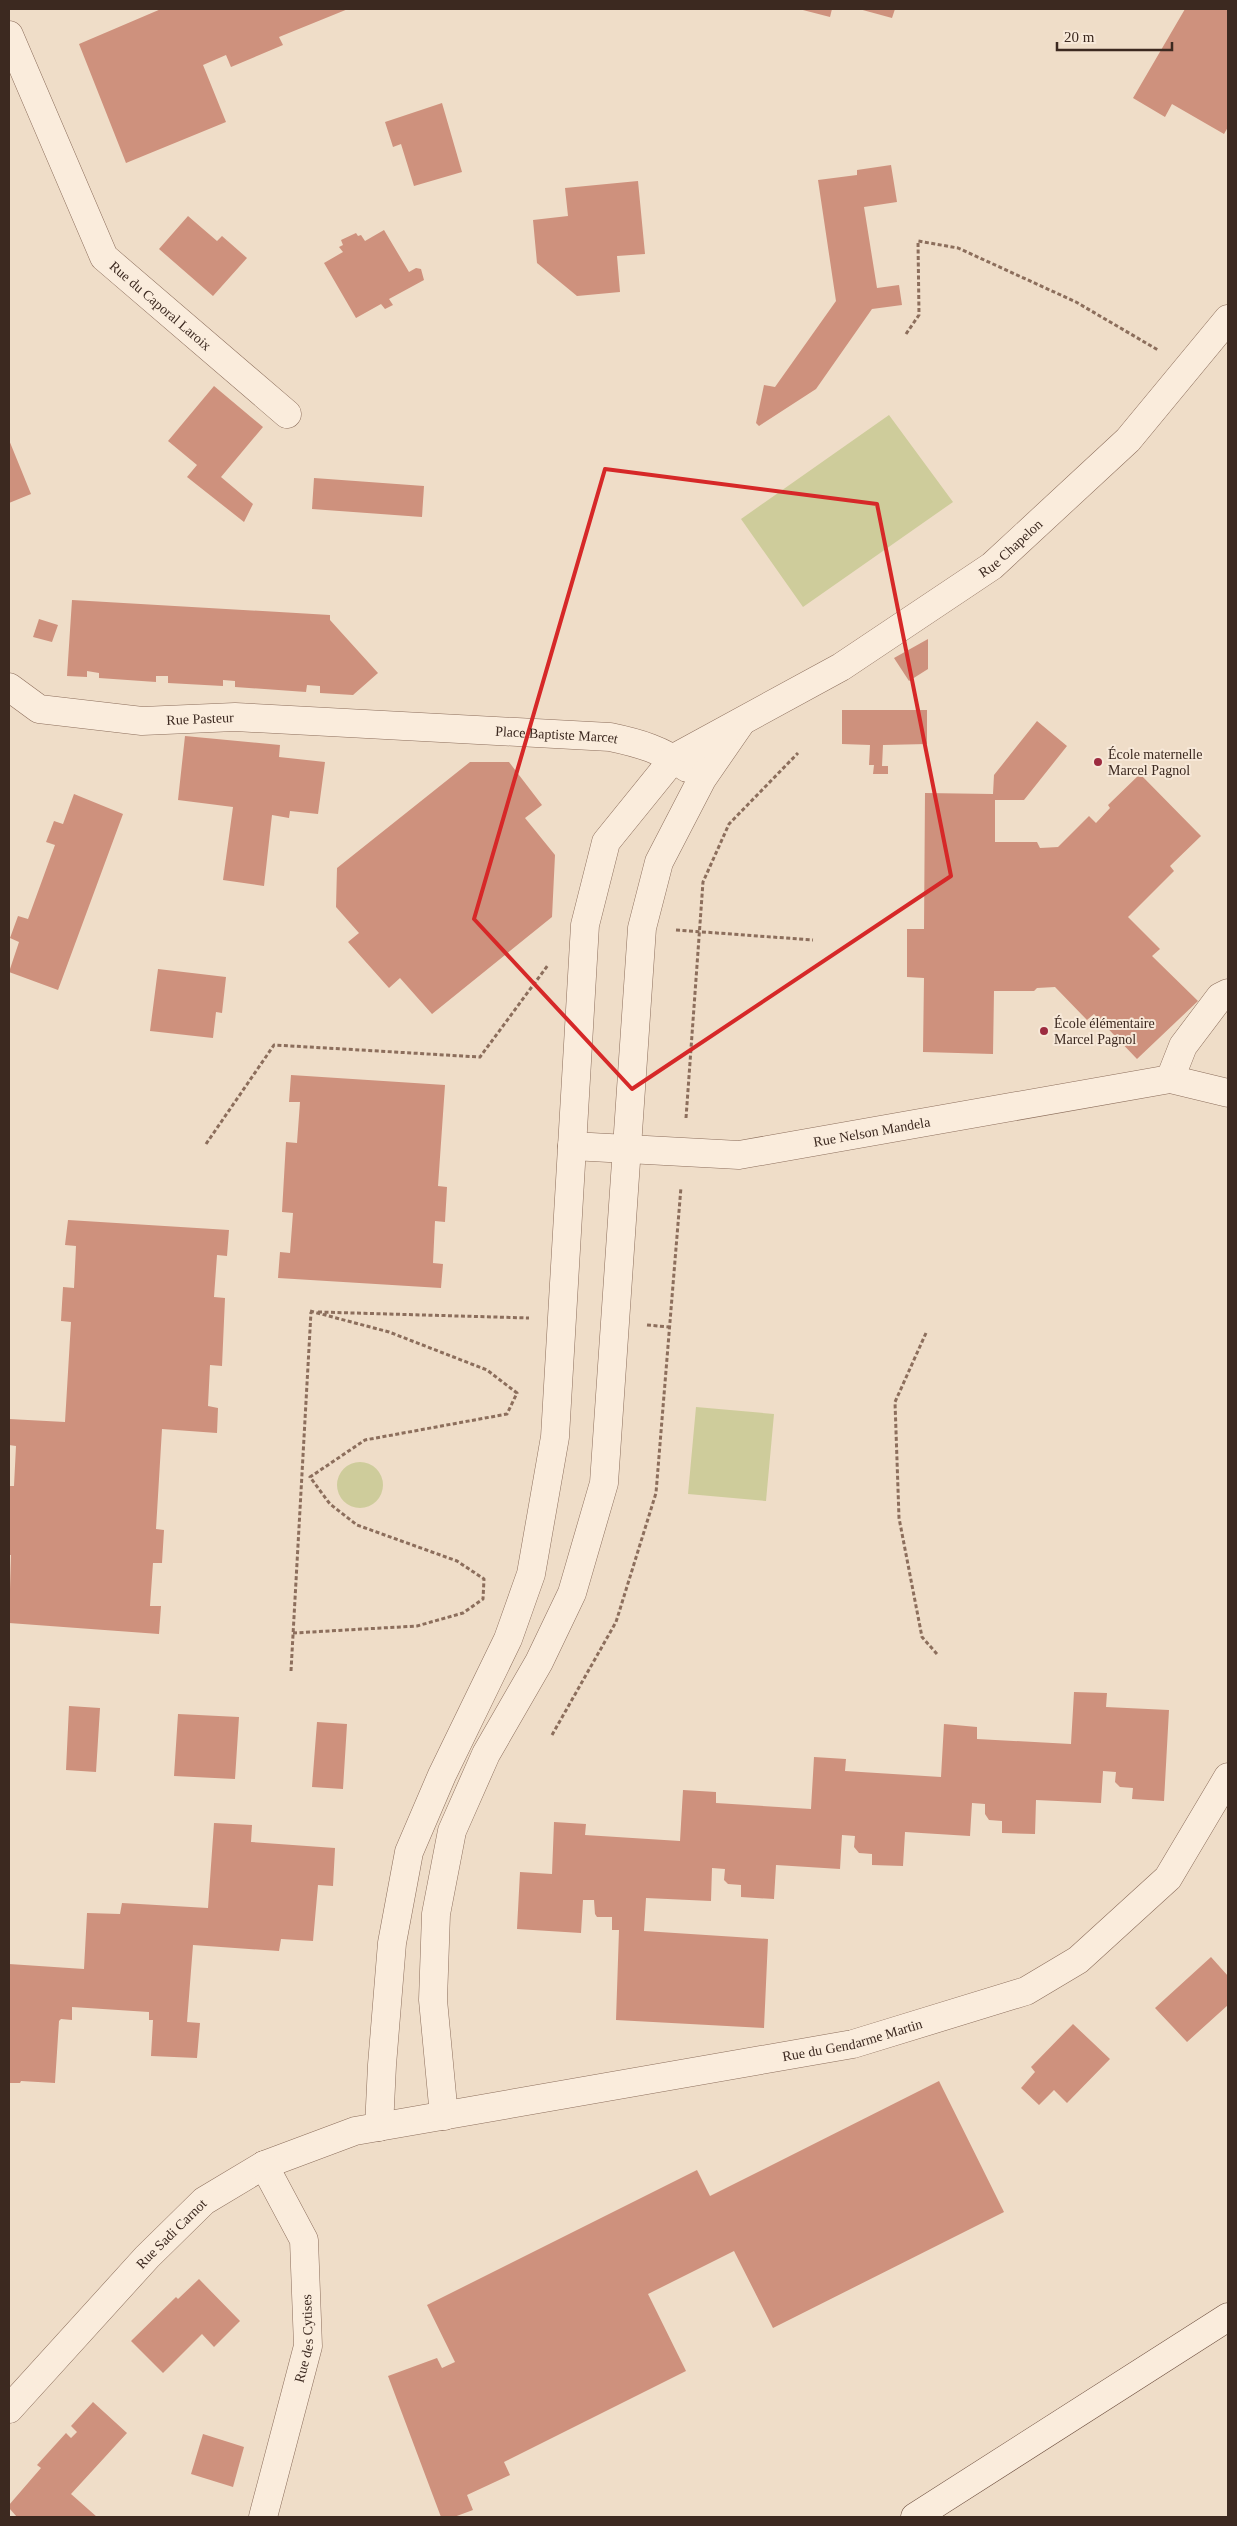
<svg xmlns="http://www.w3.org/2000/svg" width="1237" height="2526" font-family="'Times New Roman',serif">
  <style>
    .green { fill: #cecc9b }
    .building { fill: #ce917d }
    .lines { fill: none; stroke-linecap: round; stroke-linejoin: round }
    .minor-casing { stroke: #8c6e5c; stroke-width: 29 }
    .secondary-casing { stroke: #6e4f3f; stroke-width: 29 }
    .path { stroke: #8c6e5c; stroke-width: 3; stroke-dasharray: 4 2.5; stroke-linecap: butt }
    .minor { stroke: #faecdc; stroke-width: 28 }
    .secondary { stroke: #faecdc; stroke-width: 28 }
    .marked { fill: none; stroke: #d62828; stroke-width: 4; stroke-linejoin: round }
    .poi-dot { fill: #9c2b3f; stroke: #f7e8d8; stroke-width: 2 }
    .labels { text-anchor: middle; stroke-width: 4; stroke-linejoin: round; paint-order: stroke }
    .street-label { font-size: 14px; fill: #3c2920; stroke: #f7e8d8 }
    .poi-label { font-size: 14px; fill: #3c2920; stroke: #f7e8d8; text-anchor: start }
  </style>
  <rect width="100%" height="100%" fill="#efddc8"/>
  <path class="green" d="M889,415L953,502L803,607L741,519Z
    M696,1407L774,1414L766,1501L688,1494Z
    M337 1485a23 23 0 1 1 46 0a23 23 0 1 1-46 0Z"/>
  <path class="building" d="M161,9H348L279,37L283,45L231,67L226,55L203,65L226,122L126,163L79,44Z
    M799,9H832L830,17Z
    M859,9H895L892,18Z
    M1185,9H1228V127L1224,134L1172,104L1165,117L1133,98Z
    M442,103L462,172L414,186L401,144L393,147L385,122Z
    M891,165L897,202L864,207L877,288L899,285L902,305L872,309L816,389L759,426L756,423L764,385L775,387L836,301L818,180L857,175V170Z
    M638,181L645,254L617,256L620,292L577,296L537,263L533,220L568,216L565,188Z
    M188,216L217,241L222,236L247,258L213,296L159,249Z
    M384,230L409,272L416,268L421,269L424,280L389,299L393,305L385,309L381,304L356,318L324,263L343,252L339,247L343,245L341,240L356,233L358,236L361,235L365,241Z
    M214,386L263,427L221,477L253,504L244,522L187,477L197,465L168,441Z
    M9,440L31,494L9,503Z
    M314,478L424,486L422,517L312,509Z
    M72,600L330,615V620L378,673L353,695L320,693V686L307,685L306,692L235,687V681L223,680V686L168,683V676H156V682L99,678V673L87,671V677L67,676Z
    M39,619L58,625L52,642L33,637Z
    M928,639V669L909,681L894,658Z
    M842,710H927V744L883,745L882,766H888V774H873L874,765H869L870,745L842,744Z
    M1037,721L1067,746L1024,800H995V842H1037L1040,848L1058,847L1089,816L1096,823L1110,808L1108,805L1140,774L1201,836L1170,866L1174,871L1128,917L1160,949L1152,956L1198,1001L1137,1059L1094,1014L1087,1020L1055,987L1037,988L1034,991H994L993,1054L923,1052L924,978L907,977V929H924L925,793L993,794L994,775Z
    M185,736L280,745L279,757L325,762L318,814L290,811L289,818L272,815L264,886L223,880L233,807L178,800Z
    M470,762H509L542,805L525,818L555,855L552,917L432,1014L400,978L389,988L348,942L359,933L336,907L337,868Z
    M74,794L123,814L58,990L9,972L19,942L10,938L18,916L28,919L55,845L46,842L54,821L63,824Z
    M158,969L226,977L222,1013L216,1012L213,1038L150,1031Z
    M291,1075L445,1085L438,1186L447,1187L445,1222L435,1221L433,1263L443,1264L441,1288L278,1278L280,1252L290,1253L293,1213L282,1212L286,1142L297,1143L300,1102H289Z
    M68,1220L229,1230L227,1256L217,1255L214,1297L225,1298L222,1366L210,1365L208,1406L218,1408L217,1433L162,1429L156,1529L164,1530L162,1563H153L150,1606H161L159,1634L9,1623L11,1555H9V1486H14L16,1446L9,1445V1419L65,1422L71,1322L61,1321L63,1287L74,1288L76,1246L65,1245Z
    M1074,1692L1107,1693L1106,1707L1169,1710L1164,1801L1132,1799L1133,1788L1120,1787L1115,1782L1116,1772L1103,1771L1101,1803L1036,1800L1035,1834L1002,1833V1821L989,1820L985,1814V1804L972,1803L970,1836L905,1832L903,1866L872,1865V1854L859,1853L854,1847L855,1836L842,1835L840,1869L776,1865L774,1899L741,1897V1885L728,1884L724,1880L725,1869L712,1868L711,1901L646,1898L644,1931L768,1939L764,2028L616,2020L619,1930H612V1917H597L595,1914L594,1900H583L581,1933L517,1929L520,1872L552,1874L554,1822L586,1824L585,1835L680,1841L683,1790L716,1792V1803L811,1809L814,1757L846,1759L845,1771L941,1777L944,1724L977,1727V1739L1071,1744Z
    M69,1706L100,1708L96,1772L66,1770Z
    M178,1714L239,1717L235,1779L174,1776Z
    M317,1722L347,1724L343,1789L312,1787Z
    M214,1823L252,1825L251,1842L335,1848L333,1886L318,1885L313,1941L281,1939L279,1951L193,1945L187,2022L200,2023L197,2058L151,2056L153,2020H149V2012L72,2007V2020L61,2019L59,2021L55,2083L21,2081L20,2083H9V1964L84,1969L87,1913L120,1914L122,1903L208,1908Z
    M1211,1957L1228,1976V2005L1187,2042L1155,2008Z
    M1073,2024L1110,2059L1067,2103L1054,2090L1039,2105L1021,2088L1035,2072L1031,2067Z
    M939,2081L1004,2212L773,2328L734,2251L648,2294L686,2371L504,2462L510,2475L467,2495L473,2510L454,2517H441L388,2376L437,2358L442,2368L455,2362L427,2305L697,2170L710,2196Z
    M199,2279L240,2321L214,2347L202,2334L163,2373L131,2341L176,2297L178,2299Z
    M93,2402L127,2433L71,2494L97,2517H17L9,2508V2505L41,2468L37,2465L66,2433L71,2438L77,2432L71,2426Z
    M203,2434L244,2447L233,2487L191,2474Z"/>
  <g class="lines">
    <defs>
      <g id="minor">
        <path id="s1" d="M9,35L104,257L287,414"/>
        <path id="s2" d="M9,687L39,709L142,721L235,717L610,737C639,743 663,750 687,768"/>
        <path d="M1170,1079L1183,1046L1220,997L1228,993"/>
        <path id="s3" d="M572,1146L739,1155L1170,1079L1228,1093"/>
        <path d="M444,2116L433,2000L436,1914L452,1831L486,1754L539,1662L572,1593L604,1483L642,928L659,862L702,779L740,724"/>
        <path id="s4" d="M379,2127L382,2065L392,1943L409,1852L442,1775L508,1639L531,1574L555,1437L585,925L606,842L674,758L841,667L992,566L1128,440L1228,319"/>
        <path id="s5" d="M9,2409L147,2257L204,2201L264,2165L355,2131L853,2044L1026,1991L1078,1960L1168,1878L1228,1777"/>
        <path id="s6" d="M263,2517L308,2346L304,2240L264,2165"/>
      </g>
      <path id="secondary" d="M915,2517L1228,2317"/>
    </defs>
    <use href="#minor" class="minor-casing"/>
    <use href="#secondary" class="secondary-casing"/>
    <path class="path" d="M906,334L919,315L918,241L958,248L1076,302L1158,350
      M676,930L813,940
      M686,1118L703,882L729,824L798,753
      M206,1144L274,1045L480,1057L548,965
      M318,1312L529,1318
      M647,1325L669,1327
      M926,1333L895,1402L899,1518L922,1637L937,1654
      M293,1633L417,1626L463,1613L483,1599L484,1579L457,1561L357,1525L330,1504L310,1477L365,1440L507,1414L517,1393L487,1370L389,1332L310,1311
      M291,1671L311,1312
      M552,1735L616,1622L656,1493L681,1187"/>
    <use href="#minor" class="minor"/>
    <use href="#secondary" class="secondary"/>
  </g>
  <path class="marked" d="M605,469L877,504L951,876L632,1089L474,919Z"/>
  <g class="poi-dot">
    <circle cx="1098" cy="762" r="5"/>
    <circle cx="1044" cy="1031" r="5"/>
  </g>
  <g class="labels">
    <g class="street-label">
      <text dy="5" stroke="none"><textPath href="#s1" startOffset="316">Rue du Caporal Laroix</textPath></text>
      <text dy="5" stroke="none"><textPath href="#s4" startOffset="1824">Rue Chapelon</textPath></text>
      <text dy="5" stroke="none"><textPath href="#s2" startOffset="199">Rue Pasteur</textPath></text>
      <text dy="5" stroke="none"><textPath href="#s2" startOffset="556">Place Baptiste Marcet</textPath></text>
      <text dy="5" stroke="none"><textPath href="#s3" startOffset="302">Rue Nelson Mandela</textPath></text>
      <text dy="5" stroke="none"><textPath href="#s5" startOffset="958">Rue du Gendarme Martin</textPath></text>
      <text dy="5" stroke="none"><textPath href="#s5" startOffset="239">Rue Sadi Carnot</textPath></text>
      <text dy="5" stroke="none"><textPath href="#s6" startOffset="184">Rue des Cytises</textPath></text>
    </g>
    <g class="poi-label">
      <text x="1108" y="759">École maternelle<tspan x="1108" dy="16">Marcel Pagnol</tspan></text>
      <text x="1054" y="1028">École élémentaire<tspan x="1054" dy="16">Marcel Pagnol</tspan></text>
    </g>
  </g>
  <rect width="1237" height="2526" fill="none" stroke="#3c2920" stroke-width="20"/>
  <path d="M1057 42v8h115v-8" fill="none" stroke="#3c2920" stroke-width="2.5"/>
  <text x="1064" y="42" font-size="15" fill="#3c2920" stroke="#f7e8d8" stroke-width="4" paint-order="stroke">20 m</text>
</svg>
